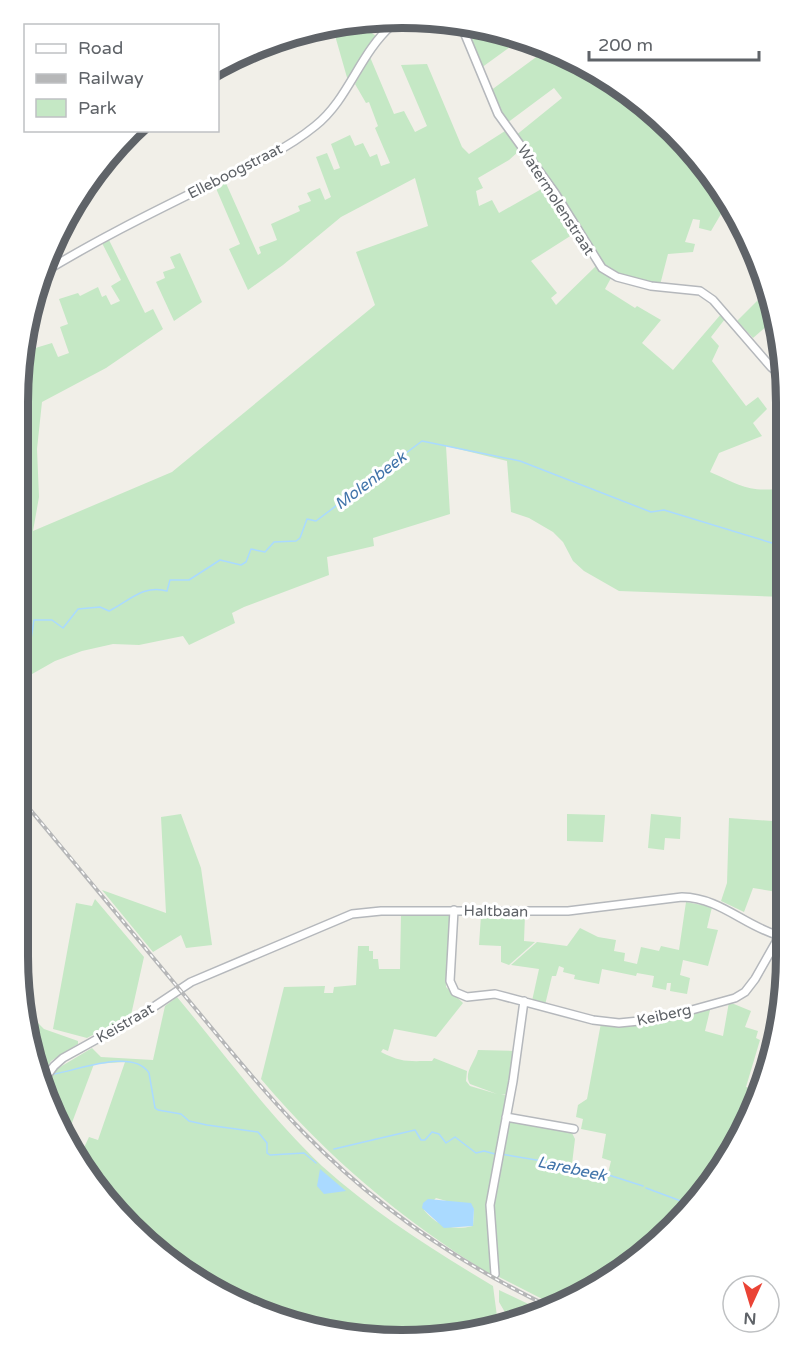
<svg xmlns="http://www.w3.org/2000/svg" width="805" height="1358" font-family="'Varela Round',sans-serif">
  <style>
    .green { fill: #c5e8c5; fill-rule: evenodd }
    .water { fill: #aadaff }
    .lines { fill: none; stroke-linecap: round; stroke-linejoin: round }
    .stream { stroke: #aadaff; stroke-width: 1.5 }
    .street-casing { stroke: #b5b8bc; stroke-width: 10 }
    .street { stroke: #fff; stroke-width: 7 }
    .rail-casing { stroke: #b6b7b8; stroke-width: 4 }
    .rail { stroke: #fff; stroke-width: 1.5; stroke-dasharray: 4.5; stroke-linecap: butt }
    .labels { text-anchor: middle; stroke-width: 6; stroke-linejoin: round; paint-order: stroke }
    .street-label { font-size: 15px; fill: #5f6368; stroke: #fff }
    .water-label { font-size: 16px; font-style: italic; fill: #4174aa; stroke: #fff }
    .rim { fill: none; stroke: #5f6368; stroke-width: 8 }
  </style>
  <rect width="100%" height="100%" fill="#f1efe8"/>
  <path class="green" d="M332,25H361L376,36L348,81Z
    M464,25H478L517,42L481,68Z
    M543,52L616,83L653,113L675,147L701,165L716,184L721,214L711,231L699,228L700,220L693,219L685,242L695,244L693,252L668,254L660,285L618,275L605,268L515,136L562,98L554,88L507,123L490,91Z
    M370,57L394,114L404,111L415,132L427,126L401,65L427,64L462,147L469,154L505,131L519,151L509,160L478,178L483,188L476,191L479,206L492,200L499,213L545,187L575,233L531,261L557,293L551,298L556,305L596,266L611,278L605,289L635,308L637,306L661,320L642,343L673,370L722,313L741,334L738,335L725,319L711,337L719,346L712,361L746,406L758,397L767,409L753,423L762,436L719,453L710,472C742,486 749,493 786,488V597L619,591L584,571L573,561L563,542L553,532L529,518L511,512L507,461L446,446L450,514L373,538L374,546L327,557L329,575L244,607L232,613L235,623L189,645L183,636L139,645L113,644L82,651L55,661L18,682L19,377L27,336L32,349L52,343L58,357L69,353L60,327L68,324L59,299L78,293L80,296L98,287L102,297L106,295L111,305L120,301L111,286L121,280L102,243L109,240L145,313L153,309L163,329L106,368L42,402L37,449L39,497L33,531L172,472L375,305L356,252L428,226L415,178L341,217L283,265L248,290L229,249L240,244L215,186L225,181L258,255L261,253L259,247L277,240L271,224L300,211L298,206L311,201L307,193L320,188L325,200L331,197L316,157L327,153L334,170L340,168L331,144L350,135L355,146L363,143L370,157L377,154L381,166L390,163L375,128L378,126L369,102L366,103L355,84Z
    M180,253L202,302L174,321L156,282L165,278L163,272L175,268L170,257Z
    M769,289L775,319L753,338L737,321Z
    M181,814L201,868L212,945L186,948L181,935L153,952L102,890L166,913L161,817Z
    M567,814L605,815L603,842L567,841Z
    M651,814L681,817L680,839L665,838L664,850L648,848Z
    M729,818L786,822V886L783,893L753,888L744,912L721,901L727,883Z
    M95,899L144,957L131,1015L87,1038L53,1029L76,903L92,906Z
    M686,902L712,907L707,928L718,930L708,966L683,960L680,975L690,978L687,994L670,991L671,983H667L666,990L652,987L654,976L637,973L636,976L602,969L599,984L574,979L575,975L563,972L564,968L559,966L556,976H552L545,1005L532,1001L539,969L511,965L537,942L567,946L580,928L598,937L616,940L614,951L625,953L624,961L637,964L641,947L659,951L661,946L679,950Z
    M401,914L450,915L446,987L463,1003L436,1037L394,1029L388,1051L383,1049L381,1052C402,1063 409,1061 432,1061L434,1058L467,1071L466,1081L470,1086L497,1094L470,1084C463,1073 475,1062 478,1050L516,1051L509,1095L501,1094L508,1096L490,1199L493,1276C403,1221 329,1159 261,1079L284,987L325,986L324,993H333L334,987L356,985L358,946H369V951H373V959H378L379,969H400ZM436,1198L474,1209L473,1226C452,1231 437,1226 424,1210Z
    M481,915H525L524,941L535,942L509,965L501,962V946L479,945Z
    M177,997C224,1053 268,1115 322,1166C374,1213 433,1250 493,1286L498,1324L403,1340L279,1320L169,1261L97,1189L80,1156L89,1137L98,1140L125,1062L94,1064L70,1128L63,1126L43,1088L55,1070L92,1048L101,1057L153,1060L165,1006Z
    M729,1002L751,1011L745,1027L758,1031L756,1038L760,1040L746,1087L761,1091L722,1169L637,1260L554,1305L497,1276L491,1212L507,1120L571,1131L575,1139L572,1164L608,1173L611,1161L602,1158L606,1134L581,1129L583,1119L576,1117L578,1105L587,1099L601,1023L614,1025L711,1006L705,1031L723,1036Z
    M27,1012L44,1029L78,1041V1044L51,1061L39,1080Z
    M499,1290L501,1291L543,1311L527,1319L506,1314L499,1302Z"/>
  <path class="water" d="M320,1169L346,1191L324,1194L317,1186Z
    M428,1199L471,1203L474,1209L473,1226L444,1228L422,1208L423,1203Z"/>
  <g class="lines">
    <path class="stream" d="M18,648L22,649L31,639L34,620H52L63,628L78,609L100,607L109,611C129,601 144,584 167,591L170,580H189L220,560L241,565L246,562L251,549L265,552L274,542L296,541L300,538L307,519L316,521L422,441L520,461L651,512L664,510L772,543L786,544
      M37,1070L42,1075
      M54,1074C79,1070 133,1048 149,1073L155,1108L158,1110L181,1114L189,1121L207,1125L258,1132L267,1143V1153L270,1155L304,1153L316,1163
      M334,1149L415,1130L421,1140H425L432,1132L439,1134L446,1143L455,1137L476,1153L484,1151L495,1154
      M501,1154L590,1169L643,1186
      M646,1188L689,1204"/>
    <defs>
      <path id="street" d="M461,25L498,114L555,193L602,268L617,277L651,286L700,291L713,300L771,367L786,379
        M41,274C93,242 147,215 202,188C240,170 282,153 315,126C349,99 359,54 392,25
        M454,910L450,981L455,992L467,997L495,994L593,1020L619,1023L659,1019L735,998L745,992L755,979L776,942L786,893
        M776,942L786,943
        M41,1084L54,1066L63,1058L146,1012L191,982L352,914L381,911H568L682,897C720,898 742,924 777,935
        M506,1117L574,1129
        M495,1274L490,1205L513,1081L524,1001"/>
    </defs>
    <use href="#street" class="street-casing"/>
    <use href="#street" class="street"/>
    <defs>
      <path id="rail" d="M18,795C71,858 123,921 175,984C217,1034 257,1085 303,1132C374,1205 458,1263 550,1307"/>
    </defs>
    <use href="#rail" class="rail-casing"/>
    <use href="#rail" class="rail"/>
  </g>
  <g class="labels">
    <g class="street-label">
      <text transform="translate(235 171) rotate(-27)" y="5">Elleboogstraat</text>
      <text transform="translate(556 200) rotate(57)" y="5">Watermolenstraat</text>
      <text transform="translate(496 911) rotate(1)" y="5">Haltbaan</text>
      <text transform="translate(664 1015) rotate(-12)" y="5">Keiberg</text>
      <text transform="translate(125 1023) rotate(-30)" y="5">Keistraat</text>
    </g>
    <g class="water-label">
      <text transform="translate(370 480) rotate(-37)" y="6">Molenbeek</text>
      <text transform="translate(572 1168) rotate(12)" y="6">Larebeek</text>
    </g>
  </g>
  <path d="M0 0H805V1358H0ZM402 28H402A374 374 0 0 1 776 402V956A374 374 0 0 1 402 1330H402A374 374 0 0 1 28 956V402A374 374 0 0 1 402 28Z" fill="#fff" fill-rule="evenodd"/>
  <path class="rim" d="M402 28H402A374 374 0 0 1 776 402V956A374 374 0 0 1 402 1330H402A374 374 0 0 1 28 956V402A374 374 0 0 1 402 28Z"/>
  <rect x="24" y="24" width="195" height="108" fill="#ffffff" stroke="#bfc1c3" stroke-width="1.5"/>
  <rect x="36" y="44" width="30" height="9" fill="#ffffff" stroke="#bfc1c3" stroke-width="1.5"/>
  <text x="78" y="54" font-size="18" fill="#5f6368">Road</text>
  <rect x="36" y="74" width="30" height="9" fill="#b6b7b8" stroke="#bfc1c3" stroke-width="1.5"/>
  <text x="78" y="84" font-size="18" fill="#5f6368">Railway</text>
  <rect x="36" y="99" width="30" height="18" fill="#c5e8c5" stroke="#bfc1c3" stroke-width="1.5"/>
  <text x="78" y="114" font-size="18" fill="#5f6368">Park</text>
  <g transform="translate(751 1304) rotate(184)"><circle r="28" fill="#ffffff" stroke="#bfc1c3" stroke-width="1.5"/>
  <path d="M0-4.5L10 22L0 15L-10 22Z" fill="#ea4335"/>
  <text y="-9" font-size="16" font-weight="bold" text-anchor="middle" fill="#5f6368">N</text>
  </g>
  <path d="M589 51v9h170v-9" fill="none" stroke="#5f6368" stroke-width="3"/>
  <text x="598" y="51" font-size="18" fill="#5f6368" stroke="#ffffff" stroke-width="4.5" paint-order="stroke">200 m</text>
</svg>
